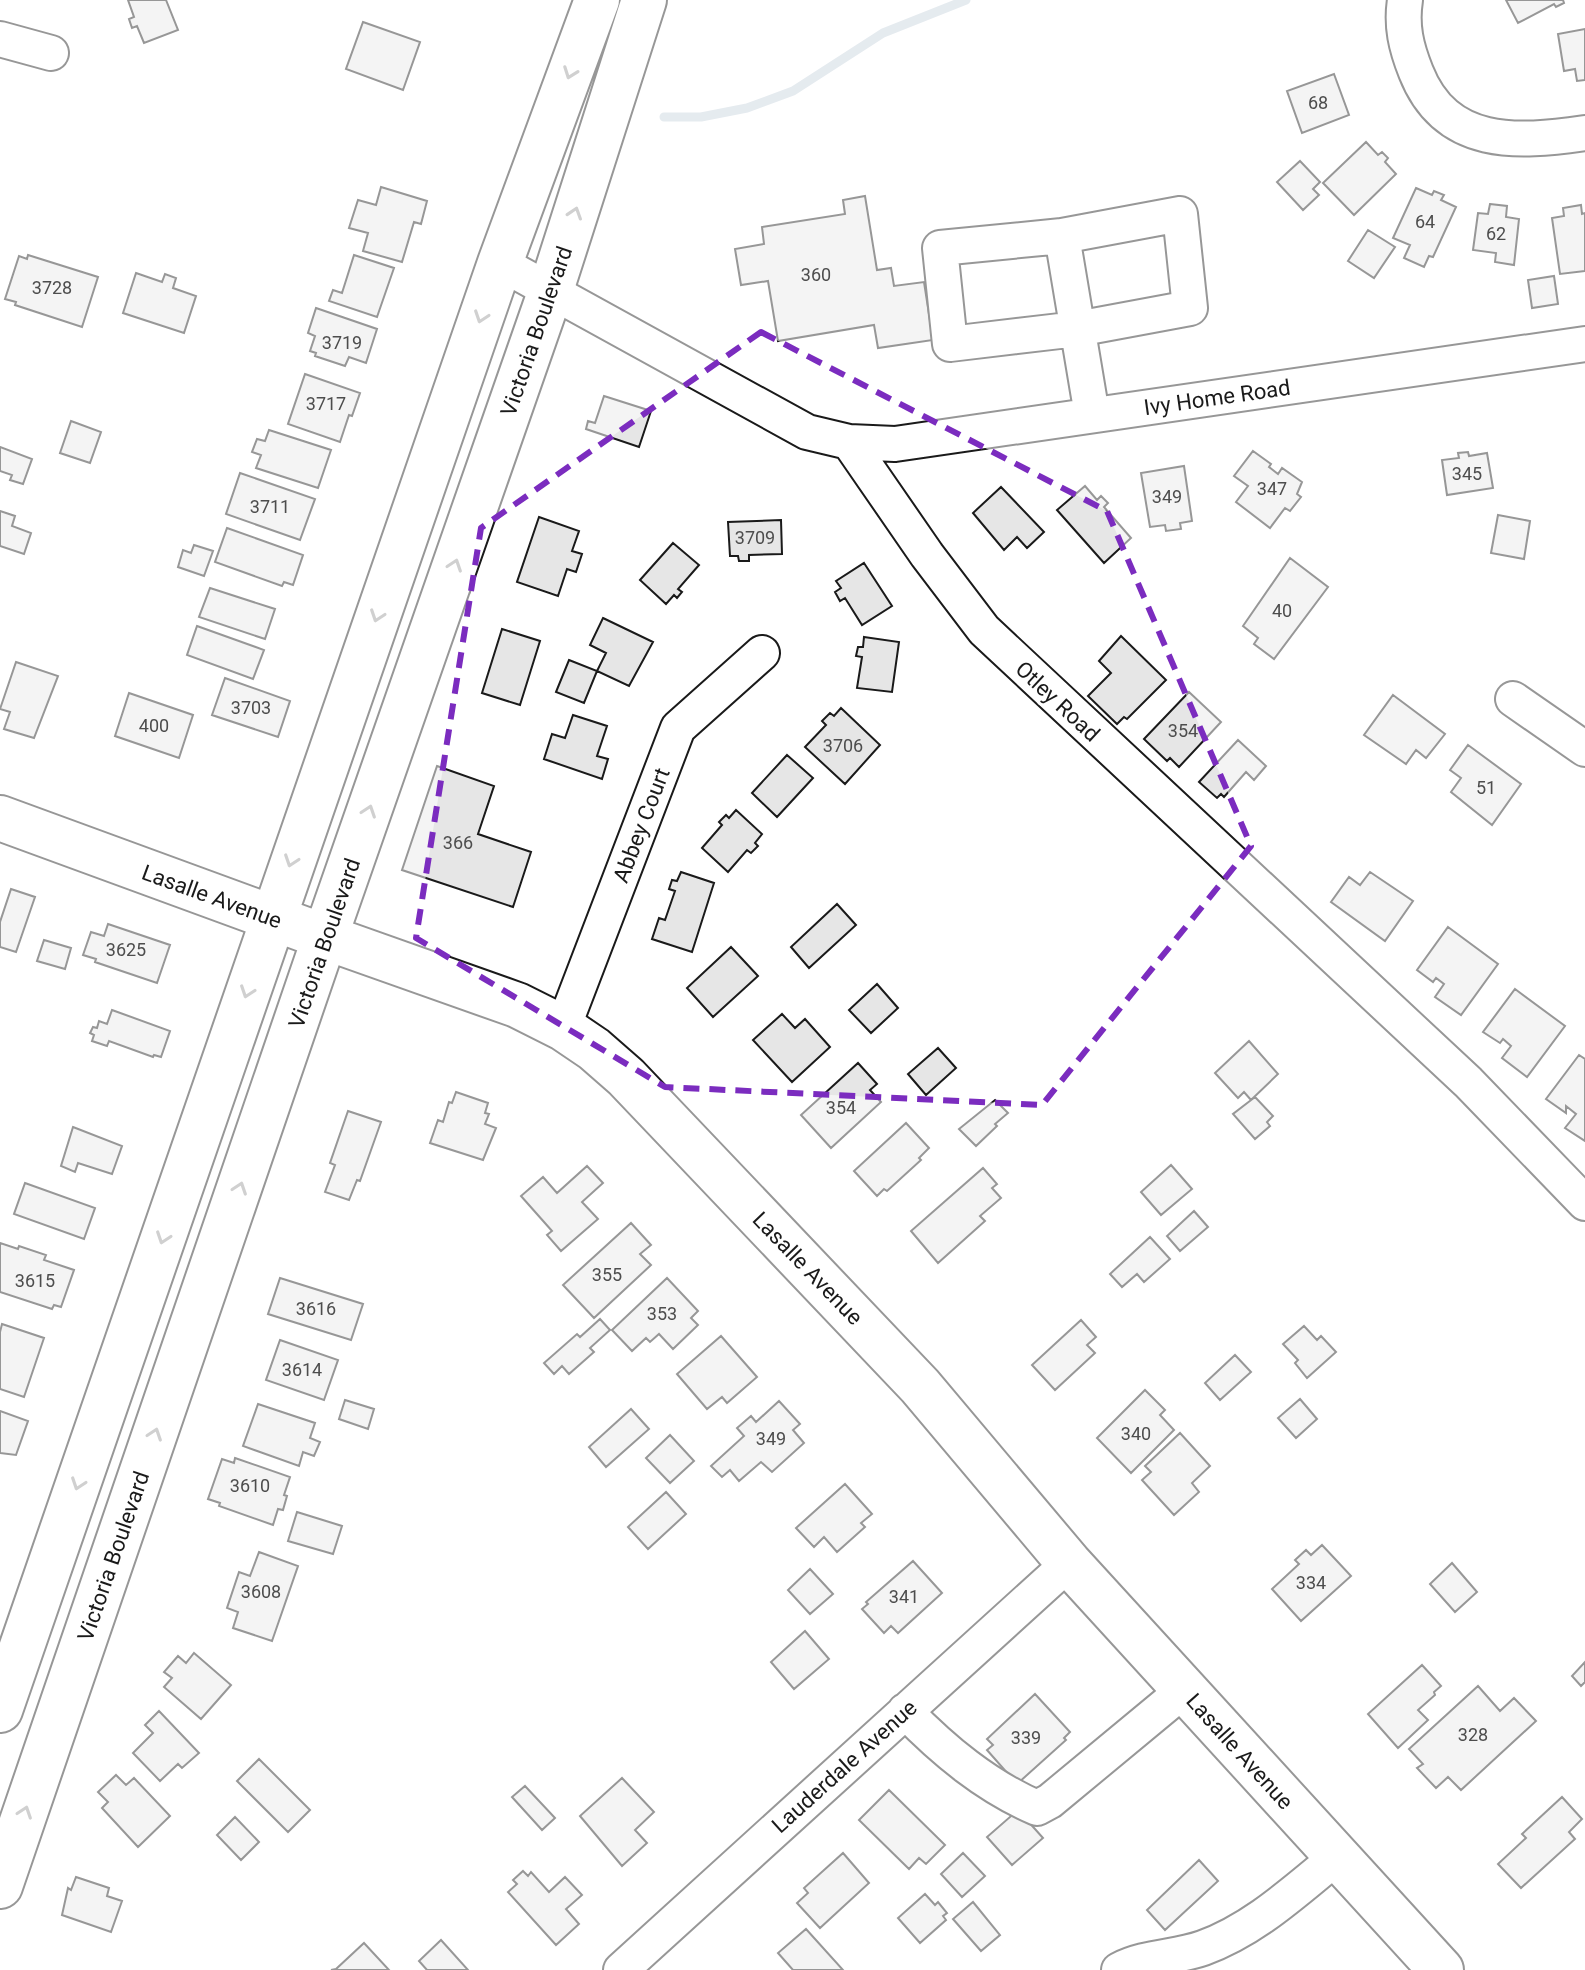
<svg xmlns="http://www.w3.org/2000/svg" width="1585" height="1970" font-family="Roboto,sans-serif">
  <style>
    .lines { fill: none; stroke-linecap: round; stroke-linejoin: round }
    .stream { stroke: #c6d2dc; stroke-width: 9 }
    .building { fill: #e6e6e6; stroke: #1a1a1a; stroke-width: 2 }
    .minor-casing { stroke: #1a1a1a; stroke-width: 38 }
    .major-casing { stroke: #1a1a1a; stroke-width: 48 }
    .minor { stroke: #fff; stroke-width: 34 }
    .major { stroke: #fff; stroke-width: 44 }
    .oneway { stroke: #989898 }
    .marked { fill: none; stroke: #7b2cbf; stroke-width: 6; stroke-dasharray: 16 10; stroke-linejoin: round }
    .labels { text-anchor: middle; stroke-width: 6; stroke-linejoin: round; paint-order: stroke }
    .number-label { font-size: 18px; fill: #4d4d4d }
    .street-label { font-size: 22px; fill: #1a1a1a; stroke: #fff }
  </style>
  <rect width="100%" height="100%" fill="#fff"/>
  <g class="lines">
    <path class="stream" d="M664,117H701L747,108L793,91L883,33L966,0"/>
  </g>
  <path class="building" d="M128,0H166L178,30L144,43L137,26L132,28L129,19L134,17Z
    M1506,0H1563L1564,3L1556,7L1554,4L1518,23Z
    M363,22L420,42L403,90L346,69Z
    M1585,29V80L1577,81L1575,69L1564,71L1558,34Z
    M1334,74L1349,115L1302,133L1287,91Z
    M1366,142L1378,155L1382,152L1388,158L1385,162L1396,174L1354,215L1323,183Z
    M1300,161L1320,182L1313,189L1319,195L1303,210L1277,182Z
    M381,187L427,201L421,224L414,222L402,262L363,251L368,233L349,228L358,200L376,205Z
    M1416,188L1432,195L1434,191L1444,195L1441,200L1456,207L1433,257L1429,256L1424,267L1404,258L1410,245L1393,238Z
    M865,196L877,270L891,268L894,286L924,282L933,340L878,348L874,325L778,341L768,281L741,285L735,249L764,244L762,227L845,214L843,200Z
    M1490,204L1507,206L1506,217L1519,219L1514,265L1495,262L1496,253L1473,250L1478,213L1488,214Z
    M1581,205L1582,214L1585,213V271L1560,274L1552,218L1564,216L1563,208Z
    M1368,230L1395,247L1374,278L1348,261Z
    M28,255L98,277L82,327L15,305L16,302L5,299L19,256L27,259Z
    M354,255L394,268L377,317L329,301L333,290L342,293Z
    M136,273L162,282L165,274L176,278L173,288L196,296L184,333L123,313Z
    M1554,276L1558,304L1532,308L1528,280Z
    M316,308L377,329L366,363L349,357L345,366L315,356L316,353L310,351L315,336L308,333Z
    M305,374L360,393L352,416L349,415L340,442L288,424Z
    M604,396L651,411L639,447L586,429L588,421L595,423Z
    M71,421L101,432L90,463L60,453Z
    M269,430L331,450L318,488L256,468L261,455L252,452L257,439L265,441Z
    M0,447L32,459L23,484L10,480L12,475L0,471Z
    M1253,451L1271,464L1269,467L1278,474L1282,468L1302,482L1297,494L1301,497L1290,511L1285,508L1270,528L1236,502L1248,486L1234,476Z
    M1468,452L1469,456L1487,453L1493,488L1447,495L1442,460L1459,458L1458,453Z
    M1184,466L1192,521L1180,523L1181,529L1166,531L1165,525L1150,527L1141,473Z
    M240,473L315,499L300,540L226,514Z
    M1085,486L1097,500L1101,496L1108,503L1104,507L1131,538L1104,563L1057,510Z
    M1001,487L1044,532L1027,548L1017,537L1004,550L973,513Z
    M0,511L15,516L12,526L31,533L24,554L0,546Z
    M1498,515L1530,521L1524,559L1491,553Z
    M539,517L579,531L572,551L582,554L576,572L567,569L558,596L517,582Z
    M781,520L782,554L749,555V561H739L738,556H730L728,522Z
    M227,528L303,555L293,585L284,582L282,586L215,562Z
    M673,543L699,565L678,589L682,592L677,598L674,595L666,604L640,580Z
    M194,545L213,551L204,576L178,567L183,550L191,553Z
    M1290,558L1328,587L1274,659L1254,644L1258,638L1243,626Z
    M864,563L892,606L862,625L845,598L840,601L835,592L841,588L836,581Z
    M210,588L275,609L265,639L199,617Z
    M603,618L653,642L629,686L597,671L606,653L590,645Z
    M197,626L264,650L253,679L187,655Z
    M502,629L540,641L520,705L482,693Z
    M1121,636L1166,680L1127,719L1124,717L1117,724L1088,696L1111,673L1099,661Z
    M864,637L899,642L892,692L857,688L862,657L856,656L858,647H863Z
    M569,660L597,671L584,703L556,692Z
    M16,662L58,676L34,738L4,729L10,712L0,709Z
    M225,678L290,701L278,737L212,715Z
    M1189,692L1221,722L1179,767L1170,758L1167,761L1144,739Z
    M129,693L193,715L179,758L115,736Z
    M1393,695L1445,734L1426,758L1416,750L1406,764L1364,735Z
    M841,708L880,745L845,784L805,747L826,725L822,721L830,713L834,716Z
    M573,715L607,726L597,756L608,759L602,779L544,759L552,734L565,738Z
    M1238,740L1266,766L1254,780L1246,772L1224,797L1221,794L1217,798L1199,782Z
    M1468,745L1521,784L1492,825L1451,792L1461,778L1450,770Z
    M787,755L813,778L777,817L752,793Z
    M437,766L494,786L478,834L531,852L513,907L402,870Z
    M736,810L762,834L755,843L758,846L751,853L747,850L728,872L702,848L722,825L719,822L726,815L729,818Z
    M681,872L714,883L692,952L652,939L659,918L665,920L675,891L669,889L672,880L677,881Z
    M1370,872L1413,901L1385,941L1331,902L1349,877L1360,885Z
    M11,889L35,897L16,952L0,947V922Z
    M837,904L856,925L809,968L791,947Z
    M108,924L170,945L157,983L95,962L96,959L83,955L91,932L104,936Z
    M1448,927L1498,964L1461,1015L1435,997L1444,984L1436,978L1433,982L1417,970Z
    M44,940L71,948L65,969L37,961Z
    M731,947L758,976L713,1017L687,988Z
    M877,984L898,1008L871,1033L849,1010Z
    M1515,989L1565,1026L1527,1077L1502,1058L1511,1046L1503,1039L1500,1043L1483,1032Z
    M112,1010L170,1031L161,1057L154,1055L153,1057L109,1041L107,1046L92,1041L94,1035L90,1033L93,1027L97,1028L99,1021L107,1024Z
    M782,1014L795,1028L805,1019L830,1047L792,1082L753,1040Z
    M1249,1041L1278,1074L1251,1100L1244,1092L1238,1098L1215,1073Z
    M938,1048L956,1068L926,1095L908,1074Z
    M1579,1055L1585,1059V1141L1565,1128L1576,1114L1566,1106V1113L1546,1099Z
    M858,1063L877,1084L870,1090L881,1102L831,1148L801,1115Z
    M456,1092L488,1103L485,1113L489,1114L485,1124L496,1128L483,1160L430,1143L438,1120L443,1122L449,1102L452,1103Z
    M1255,1097L1273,1116L1267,1122L1270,1126L1255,1139L1233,1114Z
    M995,1100L1008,1113L995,1124L997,1126L976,1146L959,1129Z
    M348,1111L381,1122L360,1181L357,1180L349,1200L325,1192L335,1165L330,1163Z
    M906,1123L929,1148L919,1158L921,1160L887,1191L884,1189L877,1196L854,1171Z
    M73,1127L122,1146L112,1174L78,1163L75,1172L61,1166Z
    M1171,1165L1192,1189L1161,1215L1141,1192Z
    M587,1166L603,1183L582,1202L598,1219L561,1251L547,1235L552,1231L521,1196L543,1177L557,1193Z
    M983,1168L997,1184L992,1188L1001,1198L980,1216L985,1221L938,1263L911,1231Z
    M25,1183L95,1208L84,1239L14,1214Z
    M1194,1211L1208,1227L1180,1251L1167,1236Z
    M631,1223L651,1245L640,1254L651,1265L594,1318L563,1285Z
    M1150,1237L1170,1259L1144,1282L1137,1274L1122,1287L1110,1274Z
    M0,1243L18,1249L19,1246L46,1255L44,1260L74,1270L61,1307L54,1305L52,1309L0,1292Z
    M280,1278L363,1304L351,1340L268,1314Z
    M667,1278L698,1311L691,1318L698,1325L673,1349L659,1334L650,1342L646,1338L632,1351L612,1330Z
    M600,1319L610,1330L590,1348L594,1352L569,1374L562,1366L554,1374L544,1363L577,1334L580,1337Z
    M1081,1320L1096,1337L1087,1345L1095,1353L1055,1390L1032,1365Z
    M2,1324L44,1338L24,1397L0,1389V1332Z
    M1304,1326L1317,1340L1321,1336L1336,1352L1307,1378L1295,1363L1298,1360L1283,1344Z
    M721,1336L757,1377L727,1403L722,1397L707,1409L677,1374Z
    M280,1340L338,1360L324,1400L266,1380Z
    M1235,1355L1251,1372L1220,1400L1205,1383Z
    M1145,1390L1165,1410L1160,1415L1174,1430L1131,1473L1097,1438Z
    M1300,1399L1317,1419L1296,1438L1278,1418Z
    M345,1400L374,1409L368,1429L339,1419Z
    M779,1401L800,1424L793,1430L804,1443L772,1472L761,1462L739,1481L730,1470L722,1477L711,1466L744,1436L737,1428L751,1416L756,1422Z
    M258,1404L315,1423L310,1438L320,1442L314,1456L303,1452L299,1466L243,1446Z
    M631,1409L649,1429L606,1467L589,1447Z
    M0,1411L28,1421L16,1455L0,1453Z
    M1180,1433L1210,1466L1192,1483L1199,1492L1174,1515L1142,1480L1151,1472L1145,1466Z
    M670,1435L694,1461L670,1483L646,1458Z
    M235,1458L290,1477L284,1495L287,1496L283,1510L278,1509L273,1525L219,1506L220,1503L208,1499L222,1459L234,1463Z
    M845,1484L872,1514L861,1523L865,1527L837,1552L824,1537L814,1547L796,1528Z
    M666,1492L686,1514L648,1549L628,1527Z
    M297,1512L342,1526L333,1554L288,1541Z
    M1322,1545L1351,1576L1301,1621L1272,1589L1299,1564L1295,1560L1306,1550L1311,1555Z
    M259,1552L298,1566L272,1641L233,1628L238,1612L227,1608L239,1572L250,1576Z
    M913,1561L942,1593L898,1633L891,1626L884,1633L862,1609L868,1604L866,1602Z
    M1452,1563L1477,1592L1455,1612L1430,1584Z
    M810,1569L833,1594L810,1614L788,1590Z
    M805,1631L829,1659L794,1689L771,1662Z
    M194,1653L231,1685L201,1719L164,1687L172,1678L164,1672L178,1656L186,1663Z
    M1585,1662V1682L1581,1686L1572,1676Z
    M1422,1665L1441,1686L1434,1692L1435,1695L1418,1710L1428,1720L1398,1748L1368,1714Z
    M1478,1686L1500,1711L1514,1698L1536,1721L1461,1790L1448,1777L1436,1788L1417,1768L1423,1764L1409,1749Z
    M1035,1694L1070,1732L1064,1738L1066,1740L1017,1784L987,1750L993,1745L987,1739Z
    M159,1711L199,1753L182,1768L178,1764L160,1781L133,1753L153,1733L145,1725Z
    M259,1759L310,1810L288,1832L237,1781Z
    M116,1775L126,1785L134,1778L170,1816L138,1847L102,1808L108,1802L98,1792Z
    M622,1778L654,1812L635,1830L647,1843L622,1866L580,1816Z
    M525,1786L555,1818L542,1830L512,1797Z
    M889,1790L945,1845L926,1864L919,1858L909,1869L859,1820Z
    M1562,1797L1582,1819L1569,1832L1575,1839L1521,1888L1498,1864L1526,1838L1522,1834Z
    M1018,1810L1043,1838L1012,1865L987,1837Z
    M235,1817L259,1842L241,1860L217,1835Z
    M843,1853L869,1883L820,1928L797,1903L808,1893L804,1888Z
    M963,1853L985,1876L962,1897L941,1874Z
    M1199,1860L1218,1881L1165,1930L1147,1910Z
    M523,1871L528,1876L531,1872L549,1892L565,1877L582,1895L566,1909L579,1924L556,1945L508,1892L517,1884L513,1880Z
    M76,1877L109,1888L107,1896L122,1901L111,1932L62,1915L68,1888L71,1890Z
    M925,1894L935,1905L938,1902L947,1913L943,1916L946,1920L920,1943L898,1918Z
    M973,1902L1000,1935L981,1951L953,1919Z
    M806,1929L843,1970H793L778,1953Z
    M441,1940L468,1970H427L419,1961Z
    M364,1943L389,1970H331L336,1969Z"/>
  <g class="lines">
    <defs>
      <path id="minor" d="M1405,0C1401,26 1406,47 1416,72C1446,148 1517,143 1585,133
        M0,39L51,53
        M1062,236L940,248L950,344L1077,329L1190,308L1180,214L1062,236L1092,415
        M500,263L807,432L849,442L927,555L984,630L1468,1082L1585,1203
        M849,442L895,444L1585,344
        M1513,699L1585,749
        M563,1028L678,728L762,653
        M905,1711C944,1751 986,1786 1037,1808L1050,1801L1184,1690
        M621,1970L1069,1563
        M1119,1970C1146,1956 1175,1958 1203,1948C1255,1929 1295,1891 1337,1857"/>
      <path id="major" d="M0,818L325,937L517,1005L563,1028L594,1049L626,1077L920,1386L1069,1563L1441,1970
        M0,1710L500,263L597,0
        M0,1886L325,937L551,290L644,0"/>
    </defs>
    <use href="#minor" class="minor-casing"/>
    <use href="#major" class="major-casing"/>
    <use href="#minor" class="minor"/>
    <use href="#major" class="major"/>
  </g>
  <defs><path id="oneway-chevron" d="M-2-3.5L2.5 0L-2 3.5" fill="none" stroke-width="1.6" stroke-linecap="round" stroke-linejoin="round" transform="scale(2)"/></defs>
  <g class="oneway">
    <use href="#oneway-chevron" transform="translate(570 73) rotate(110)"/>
    <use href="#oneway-chevron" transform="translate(575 213) rotate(-72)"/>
    <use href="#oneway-chevron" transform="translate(481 317) rotate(109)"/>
    <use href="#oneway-chevron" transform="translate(455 565) rotate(-71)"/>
    <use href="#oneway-chevron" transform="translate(377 616) rotate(109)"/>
    <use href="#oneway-chevron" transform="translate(369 811) rotate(-71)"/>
    <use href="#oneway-chevron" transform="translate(291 861) rotate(109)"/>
    <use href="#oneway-chevron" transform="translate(247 992) rotate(109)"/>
    <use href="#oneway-chevron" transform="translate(240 1188) rotate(-71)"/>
    <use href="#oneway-chevron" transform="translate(163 1238) rotate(109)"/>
    <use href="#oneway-chevron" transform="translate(155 1434) rotate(-71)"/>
    <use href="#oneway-chevron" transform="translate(78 1484) rotate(109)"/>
    <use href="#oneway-chevron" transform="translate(25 1812) rotate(-71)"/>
  </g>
  <path d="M0 0H1585V1970H0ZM761,332L1107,511L1251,846L1042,1105L665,1087L416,938L481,528Z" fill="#fff" fill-opacity=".55" fill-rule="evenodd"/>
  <path class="marked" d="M761,332L1107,511L1251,846L1042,1105L665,1087L416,938L481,528Z"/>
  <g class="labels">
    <g class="number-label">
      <text x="1318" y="109">68</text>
      <text x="1425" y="228">64</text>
      <text x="1496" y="240">62</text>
      <text x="816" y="281">360</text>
      <text x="52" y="294">3728</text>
      <text x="342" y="349">3719</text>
      <text x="326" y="410">3717</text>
      <text x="1467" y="480">345</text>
      <text x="1272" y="495">347</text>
      <text x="1167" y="503">349</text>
      <text x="270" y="513">3711</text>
      <text x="755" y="544">3709</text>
      <text x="1282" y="617">40</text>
      <text x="251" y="714">3703</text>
      <text x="154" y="732">400</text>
      <text x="1183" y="737">354</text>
      <text x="843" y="752">3706</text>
      <text x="1486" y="794">51</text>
      <text x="458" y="849">366</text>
      <text x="126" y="956">3625</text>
      <text x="841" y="1114">354</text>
      <text x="607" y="1281">355</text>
      <text x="35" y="1287">3615</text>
      <text x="316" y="1315">3616</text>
      <text x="662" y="1320">353</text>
      <text x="302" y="1376">3614</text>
      <text x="1136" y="1440">340</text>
      <text x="771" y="1445">349</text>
      <text x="250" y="1492">3610</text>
      <text x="1311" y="1589">334</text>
      <text x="261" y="1598">3608</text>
      <text x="904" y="1603">341</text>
      <text x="1473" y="1741">328</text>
      <text x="1026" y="1744">339</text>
    </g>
    <g class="street-label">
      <text transform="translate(536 331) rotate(-71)" y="8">Victoria Boulevard</text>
      <text transform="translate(1217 397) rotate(-8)" y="8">Ivy Home Road</text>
      <text transform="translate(1058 701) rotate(43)" y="8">Otley Road</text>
      <text transform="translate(641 825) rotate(-69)" y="8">Abbey Court</text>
      <text transform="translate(212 896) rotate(20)" y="8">Lasalle Avenue</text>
      <text transform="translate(324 943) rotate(-71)" y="8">Victoria Boulevard</text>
      <text transform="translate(808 1268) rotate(46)" y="8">Lasalle Avenue</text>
      <text transform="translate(113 1556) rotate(-71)" y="8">Victoria Boulevard</text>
      <text transform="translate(1240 1751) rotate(48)" y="8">Lasalle Avenue</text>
      <text transform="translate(844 1766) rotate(-42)" y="8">Lauderdale Avenue</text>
    </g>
  </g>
</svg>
